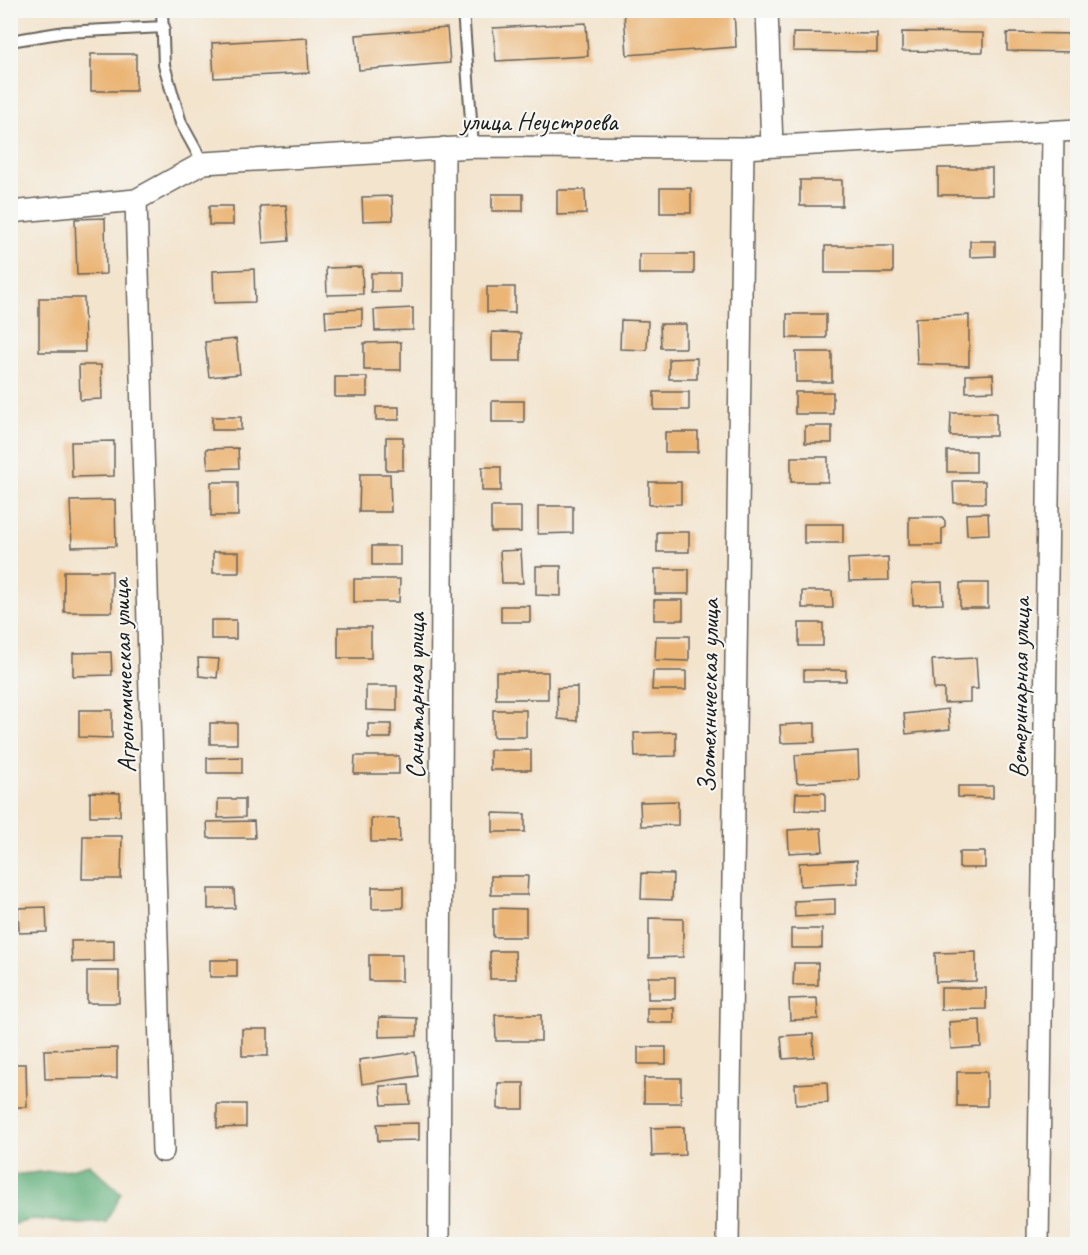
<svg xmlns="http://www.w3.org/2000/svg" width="1088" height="1255" font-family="Caveat,sans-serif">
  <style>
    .forest { fill: #61af7a; stroke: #3e664b; stroke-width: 1.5 }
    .building { fill: #ebb576 }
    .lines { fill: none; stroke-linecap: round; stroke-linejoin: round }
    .service-casing { stroke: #67625a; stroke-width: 14 }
    .minor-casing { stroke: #67625a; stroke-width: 24 }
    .service { stroke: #fff; stroke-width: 10 }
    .minor { stroke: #fff; stroke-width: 21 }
    .labels { text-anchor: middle; stroke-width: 4.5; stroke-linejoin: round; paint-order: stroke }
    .street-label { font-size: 26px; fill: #1c1c1c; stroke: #f6f6f2 }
  </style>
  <rect width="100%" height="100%" fill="#f6f6f2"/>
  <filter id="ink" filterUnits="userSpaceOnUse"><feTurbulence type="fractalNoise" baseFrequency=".0167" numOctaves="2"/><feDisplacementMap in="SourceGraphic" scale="12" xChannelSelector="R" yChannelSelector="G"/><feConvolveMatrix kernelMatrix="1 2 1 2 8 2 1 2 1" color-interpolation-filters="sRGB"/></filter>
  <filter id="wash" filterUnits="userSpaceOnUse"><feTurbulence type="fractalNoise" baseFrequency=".008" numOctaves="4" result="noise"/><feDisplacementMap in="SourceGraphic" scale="24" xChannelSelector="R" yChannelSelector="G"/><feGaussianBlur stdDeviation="1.35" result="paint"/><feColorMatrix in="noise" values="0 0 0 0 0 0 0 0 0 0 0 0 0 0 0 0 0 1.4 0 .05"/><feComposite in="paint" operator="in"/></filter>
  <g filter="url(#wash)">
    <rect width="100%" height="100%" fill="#f3e4ce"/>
    <path class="forest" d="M89,1164L121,1193L106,1222L80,1224L34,1219L11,1225V1175L71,1169Z"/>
    <g id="blocks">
      <path class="building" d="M656,10H734L736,47L627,55L624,13Z
        M586,23L588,56L496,61L493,28Z
        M447,28L450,63L359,70L356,35Z
        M902,32L983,33V52L902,51Z
        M793,33L877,34V52L793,51Z
        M1007,33L1077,34V52L1007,51Z
        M307,38L309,73L214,78L212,43Z
        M91,54H136V91H91Z
        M938,168H992V195H938Z
        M800,180H842V206H800Z
        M660,188H691V213H660Z
        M557,190H585L586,214L557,215Z
        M492,194H523V211H492Z
        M392,196L393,220L363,221L362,197Z
        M286,205L289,241L263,243L260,206Z
        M209,206H233V225H209Z
        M105,218L106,274L77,275L75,219Z
        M970,241H995V256L970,257Z
        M825,246H893V273H825Z
        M639,254H694V274H639Z
        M362,267L363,294L327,295L326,268Z
        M254,269L255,302L214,303L213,271Z
        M371,273H400V292H371Z
        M487,287H515V313L487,312Z
        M39,298H84L85,352H39Z
        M413,308V330L375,331L374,310Z
        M362,309V326L326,328L325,311Z
        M787,314H826V338H787Z
        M969,315V366L917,364L915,318Z
        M621,320L648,321L647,350L620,349Z
        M660,324H686V348H661Z
        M492,332L521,333V361H492Z
        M236,339L240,374L209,377L205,342Z
        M401,342V370H364V343Z
        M796,352H832V382H796Z
        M697,358V379H669V359Z
        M79,365H101L102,399L80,400Z
        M993,374L994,391L966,392V375Z
        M335,377H367V397H335Z
        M654,392H689V410H654Z
        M795,392H833V414H795Z
        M492,401H524V422H492Z
        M376,407H399V420H376Z
        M951,413H996V436H950Z
        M212,417H241V430H212Z
        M805,426H832V443H805Z
        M665,432H698V452H665Z
        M386,437H403V470H386Z
        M114,441V476L72,477L71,442Z
        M238,448L239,468L208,469L206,449Z
        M947,451H976V472H947Z
        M791,457H828V482H791Z
        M482,467H501V491H482Z
        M360,474H390L391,512H359Z
        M953,481H985V503H954Z
        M211,482H238V516H211Z
        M649,482H681V504L649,505Z
        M115,500L116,546L72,547L70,501Z
        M538,506H573V533L538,534Z
        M491,507H521V532H491Z
        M988,513L989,534L967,535L966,514Z
        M909,517H942L945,521V527L942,529V545H909Z
        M804,524H843V543H804Z
        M657,532H689V552H657Z
        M372,546H400V565H372Z
        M521,550L523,583H502L500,551Z
        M213,552H239V573H213Z
        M888,557L889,580L849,581L848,559Z
        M536,566H561V596L536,595Z
        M655,569H689V594H655Z
        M64,571H112V612H64Z
        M354,579H400L399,602H354Z
        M942,582L943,604L913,605L912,583Z
        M960,583H988V608H960Z
        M802,591H832L833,608H802Z
        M654,600H683V620H654Z
        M501,606H530V622H501Z
        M211,620H236V639H211Z
        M799,623H823V646H799Z
        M338,627H371V658H338Z
        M656,636H689V661L655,660Z
        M111,652L112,675L73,676V653Z
        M198,658L219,659L217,678L199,676Z
        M976,658L978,689H970V702L944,703V689H934L932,660Z
        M804,670H846V681H804Z
        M653,671H686V690H652Z
        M496,672H548V699H496Z
        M366,686H397V711L366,710Z
        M577,687V721L558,719L557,688Z
        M948,709L950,729L906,734L904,714Z
        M79,710H112V738L79,737Z
        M493,710H526V737H493Z
        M210,723H237V744H210Z
        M815,723V742L781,743L780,725Z
        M368,724H391V738H368Z
        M676,732V756L635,757L634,733Z
        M490,750H531V770H490Z
        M858,751L859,780L797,783L795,755Z
        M355,756H399V774H354Z
        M242,757V773H207V758Z
        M958,786H993V798L958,797Z
        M90,792L120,793V816H90Z
        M796,793H825V811L795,810Z
        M218,799H245V817L218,818Z
        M678,801V825L641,826L640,802Z
        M493,813L525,814V832H493Z
        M371,818L399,819L400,842H371Z
        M254,821L255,838H208L207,822Z
        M821,828L823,851L789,853L788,830Z
        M83,836H122L121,879H82Z
        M959,852H985V868H959Z
        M857,860L858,883L800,886L799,863Z
        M642,873L673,874L672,900L641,899Z
        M491,876H528L527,895H491Z
        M372,887H403V908L372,909Z
        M208,889H234L235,908L208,909Z
        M835,899V915L795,917L794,901Z
        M46,907L47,932L19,933L18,908Z
        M493,908L526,909V937H493Z
        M649,918L683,919V957L649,958Z
        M791,929H822V948H791Z
        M114,940V961L72,962L71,941Z
        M490,951H515L516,979H490Z
        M976,952V981L936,982L935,953Z
        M369,955H402V981H369Z
        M210,960H237V977H210Z
        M794,963H818V985H793Z
        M87,971H119V1003H87Z
        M648,977H675V999H648Z
        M941,988H986V1009L941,1010Z
        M817,998L818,1019L790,1020L789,999Z
        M647,1008H674V1023H647Z
        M495,1015H541V1041H496Z
        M379,1017L417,1018V1036L379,1037Z
        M980,1020L981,1047L951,1049L949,1022Z
        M242,1029H268V1056H242Z
        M813,1034L814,1057L783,1059L781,1036Z
        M638,1047H666V1064H638Z
        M117,1048V1078L45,1079L44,1050Z
        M415,1052L418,1076L362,1084L359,1060Z
        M10,1064H26L27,1107H10Z
        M957,1072H987V1106H957Z
        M644,1078H681V1103H644Z
        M827,1082L828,1103L796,1105L795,1084Z
        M498,1083H524V1109H498Z
        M409,1085L410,1104L382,1105L380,1086Z
        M217,1104H246V1127L217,1128Z
        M419,1123V1140L378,1141L377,1124Z
        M684,1127L685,1155L652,1156L651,1128Z"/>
    </g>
  </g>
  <g filter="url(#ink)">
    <use href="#blocks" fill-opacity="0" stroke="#67625a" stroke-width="1.5"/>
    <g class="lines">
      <defs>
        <path id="service" d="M162,10L164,65L181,123L203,163
          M463,10L473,147
          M10,41L65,32L164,27"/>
        <path id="minor" d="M767,10L772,146
          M136,200L163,1151
          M10,212L136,200L203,163L473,147L743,148L1078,130
          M439,1244L444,148
          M728,1244L743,148
          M1038,1244L1053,132"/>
      </defs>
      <use href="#service" class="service-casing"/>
      <use href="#minor" class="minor-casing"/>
      <use href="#service" class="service"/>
      <use href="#minor" class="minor"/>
    </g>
  </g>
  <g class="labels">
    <g class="street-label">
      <text x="539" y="130">улица Неустроева</text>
      <text transform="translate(123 676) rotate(-92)" y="9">Агрономическая улица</text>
      <text transform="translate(1019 688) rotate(-89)" y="9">Ветеринарная улица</text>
      <text transform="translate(415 696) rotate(-90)" y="9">Санитарная улица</text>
      <text transform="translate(708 696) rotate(-89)" y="9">Зоотехническая улица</text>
    </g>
  </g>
  <rect width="1088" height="1255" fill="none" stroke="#f6f6f2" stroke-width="36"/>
</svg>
